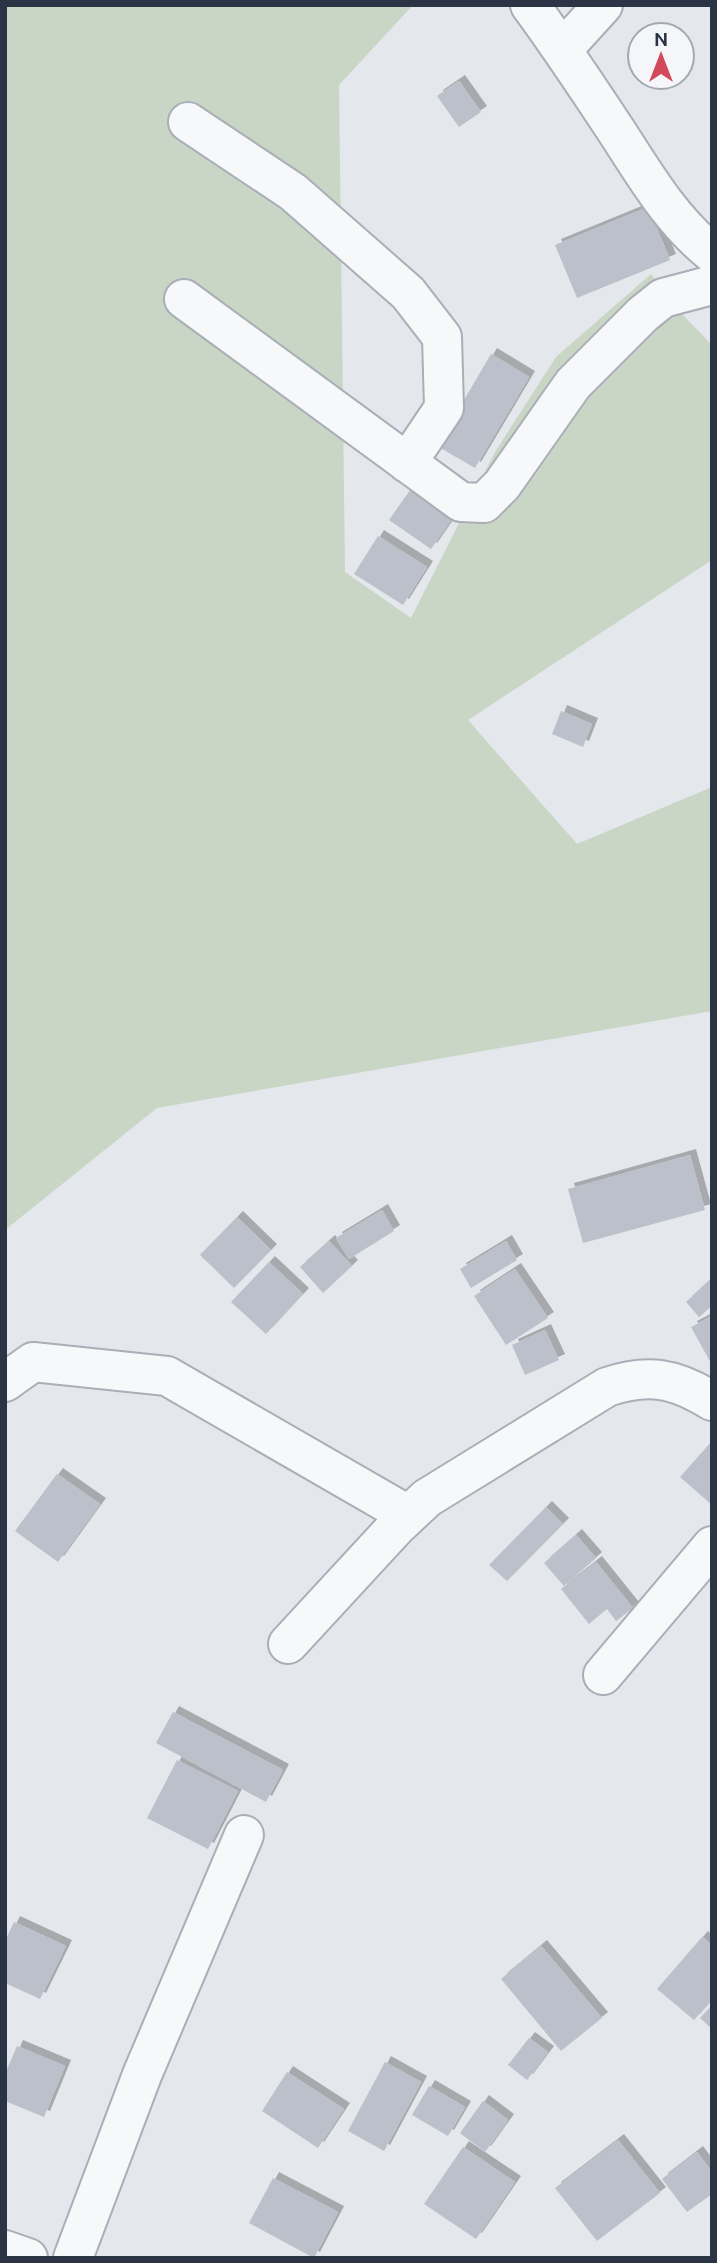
<svg xmlns="http://www.w3.org/2000/svg" width="717" height="2263" font-family="Ubuntu,sans-serif">
  <style>
    .green { fill: #c9d6c5 }
    .building { fill: #bbc0ca; filter: url(#shadow) }
    .lines { fill: none; stroke-linecap: round; stroke-linejoin: round }
    .minor-casing { stroke: #a9aeb7; stroke-width: 42 }
    .minor { stroke: #f7f8fa; stroke-width: 38 }
  </style>
  <defs>
    <filter id="shadow"><feDropShadow dx="6" dy="-6" stdDeviation="0" flood-color="#0004"/></filter>
  </defs>
  <rect width="100%" height="100%" fill="#e4e7ec"/>
  <path class="green" d="M5,5H413L339,85L345,572L411,618L495,452L556,357L651,274L680,312L712,345V560L468,720L577,844L712,787V1011L157,1108L5,1230Z"/>
  <path class="building" d="M459,81L481,112L459,127L437,96Z
    M648,207L670,260L577,298L555,245Z
    M491,354L529,377L475,468L437,446Z
    M415,483L457,512L431,549L389,520Z
    M378,536L427,567L403,605L354,574Z
    M561,711L592,724L583,747L552,734Z
    M690,1155L705,1210L583,1243L568,1189Z
    M382,1210L394,1231L349,1259L336,1238Z
    M237,1217L271,1250L234,1288L200,1255Z
    M329,1241L352,1266L323,1293L300,1267Z
    M506,1241L517,1260L471,1288L460,1269Z
    M269,1262L303,1294L266,1334L231,1302Z
    M515,1269L548,1318L506,1345L474,1296Z
    M712,1278V1306L699,1317L686,1302Z
    M712,1316V1365L691,1327Z
    M545,1330L559,1360L525,1375L512,1345Z
    M712,1441V1505L680,1477Z
    M57,1474L100,1504L58,1562L15,1531Z
    M546,1507L563,1524L507,1581L489,1565Z
    M576,1535L596,1558L564,1586L544,1563Z
    M596,1562L633,1608L616,1621L607,1609L589,1624L561,1589Z
    M173,1712L283,1770L266,1802L156,1743Z
    M177,1760L238,1791L208,1849L147,1818Z
    M14,1922L66,1946L40,1999L5,1983V1941Z
    M702,1937L712,1945V1999L694,2020L657,1989Z
    M541,1946L602,2018L561,2051L501,1979Z
    M712,2005V2029L700,2018Z
    M529,2038L548,2052L527,2080L508,2065Z
    M17,2046L65,2066L44,2117L5,2101V2074Z
    M385,2062L421,2082L384,2151L348,2131Z
    M287,2072L344,2109L318,2148L262,2111Z
    M429,2086L465,2107L448,2136L412,2115Z
    M483,2101L508,2120L485,2152L460,2133Z
    M618,2140L660,2193L597,2241L555,2188Z
    M463,2147L515,2182L476,2239L424,2204Z
    M697,2152L712,2172V2194L687,2212L662,2179Z
    M273,2178L338,2212L314,2258L249,2223Z"/>
  <g class="lines">
    <defs>
      <path id="minor" d="M530,5C561,47 590,91 619,135C646,177 672,221 712,253
        M563,49L603,5
        M188,122L293,192L408,293L442,337L444,408L407,463
        M184,299L461,502L484,503L502,485L573,384L643,314L663,298L712,285
        M5,1382L33,1362L167,1376L408,1515
        M288,1644L396,1527L427,1498L607,1387C648,1373 675,1378 712,1401
        M603,1675L712,1546
        M5,2250L28,2258
        M73,2258L142,2075L244,1835"/>
    </defs>
    <use href="#minor" class="minor-casing"/>
    <use href="#minor" class="minor"/>
  </g>
  <rect width="717" height="2263" fill="none" stroke="#2b3445" stroke-width="14"/>
  <g transform="translate(661 56)"><circle r="33" fill="#f4f6f9" stroke="#a4a8b1" stroke-width="2"/>
  <path d="M0-5L12 26L0 18L-12 26Z" fill="#d1495b"/>
  <text y="-10" font-size="19" font-weight="bold" text-anchor="middle" fill="#2b3445">N</text>
  </g>
</svg>
